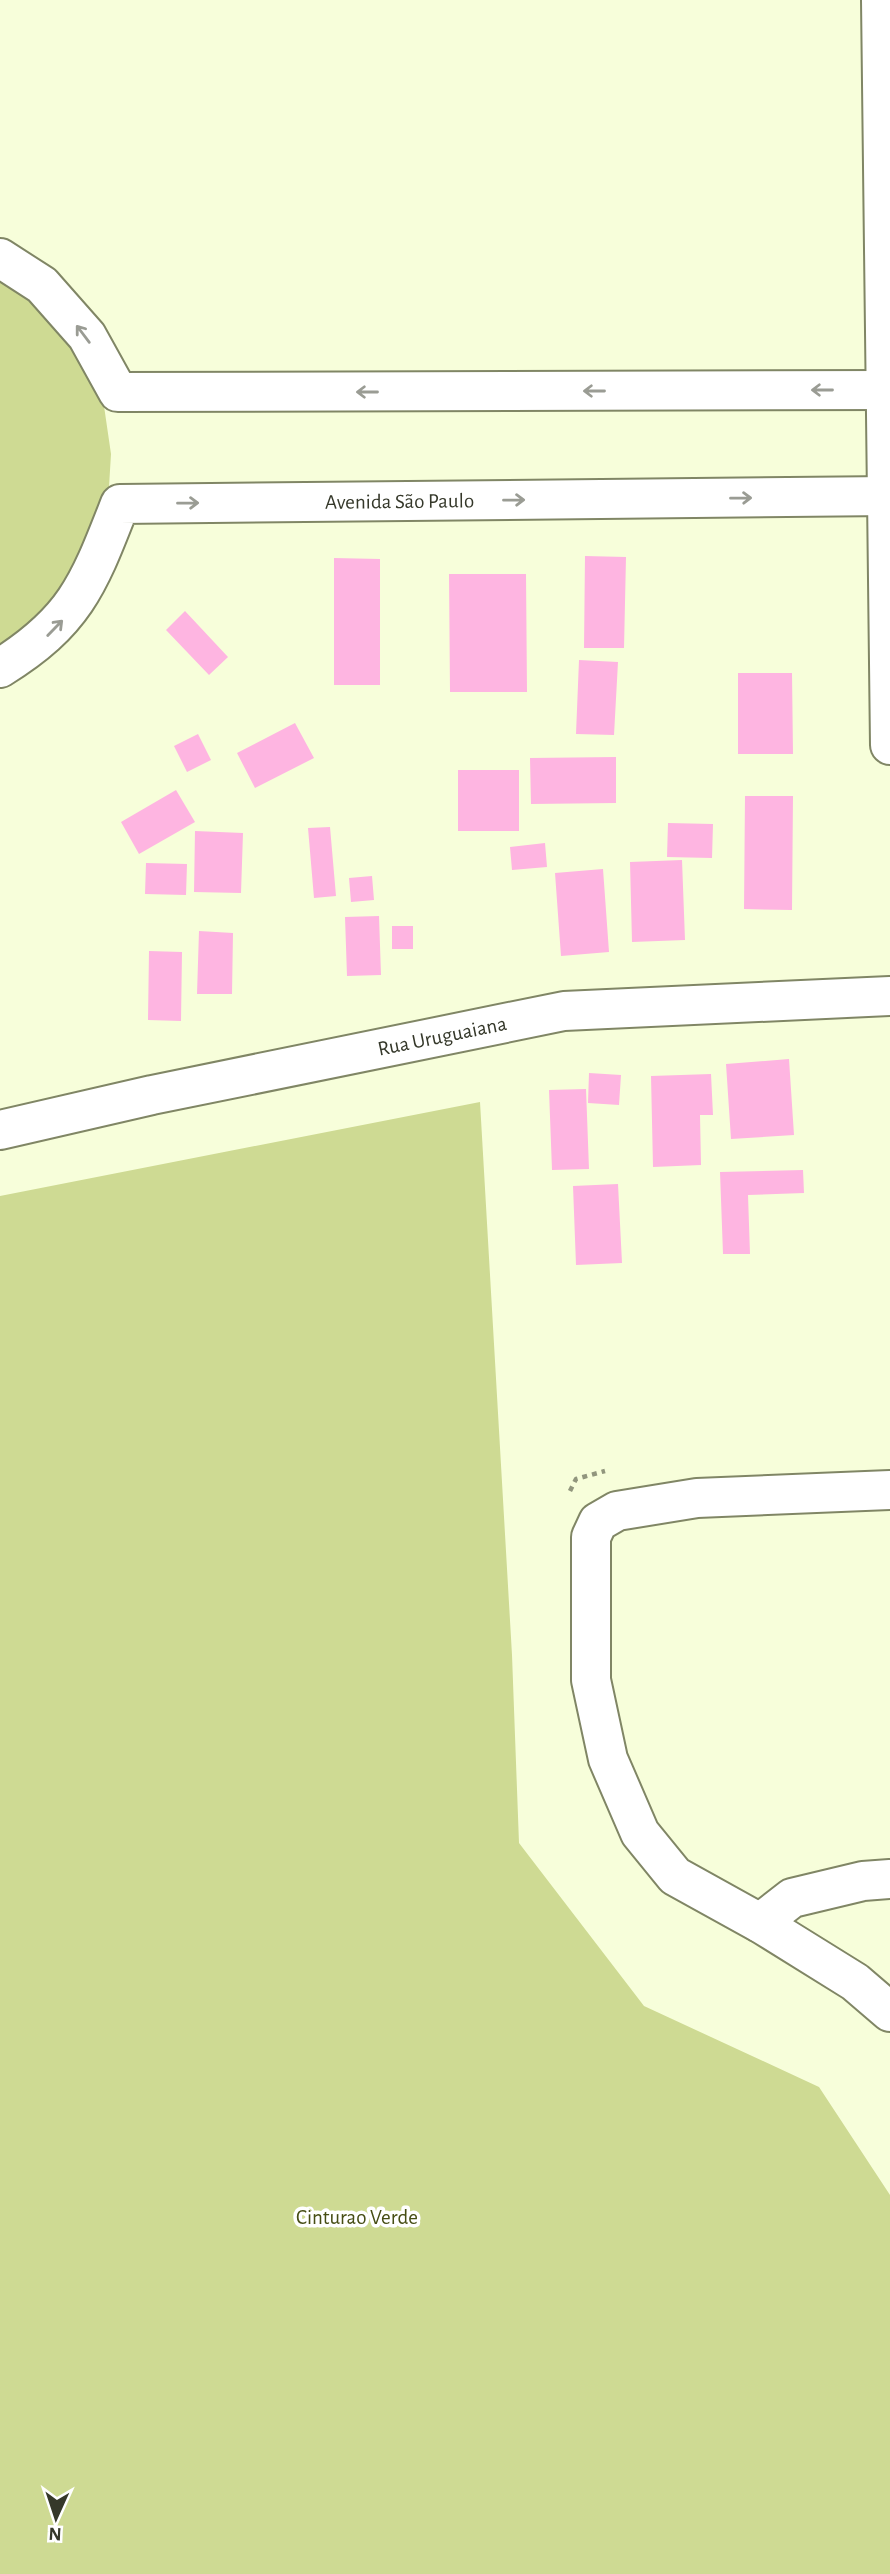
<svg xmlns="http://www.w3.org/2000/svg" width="890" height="2574" font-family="'Alegreya Sans',sans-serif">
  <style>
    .green { fill: #ceda93 }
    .building { fill: #feb5e1 }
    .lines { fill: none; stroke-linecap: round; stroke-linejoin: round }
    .street-casing { stroke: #808665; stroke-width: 42 }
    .secondary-casing { stroke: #808665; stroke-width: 42 }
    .path { stroke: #91967d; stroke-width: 4.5; stroke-dasharray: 5 5; stroke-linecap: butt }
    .street { stroke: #fff; stroke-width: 38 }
    .secondary { stroke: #fff; stroke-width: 38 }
    .oneway { stroke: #9a9c94 }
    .labels { text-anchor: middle; stroke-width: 7; stroke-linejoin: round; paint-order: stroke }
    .street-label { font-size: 21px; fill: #35382a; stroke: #fff }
    .park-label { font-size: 21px; fill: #464d14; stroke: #fff }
  </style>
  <rect width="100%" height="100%" fill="#f7feda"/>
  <path class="green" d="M0,272L22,285L85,360L104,406L111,454L108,503L70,593L0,655Z
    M480,1102L512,1655L519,1843L644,2006L819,2087L890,2195V2574H0V1196Z"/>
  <path class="building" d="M585,556L626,557L624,648H584Z
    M334,558L380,559V685H334Z
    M449,574H526L527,692H450Z
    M185,611L228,657L209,675L166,630Z
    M579,660L618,662L614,735L576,734Z
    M738,673H792L793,754H738Z
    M295,723L314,758L255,788L237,753Z
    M198,734L211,760L187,772L174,746Z
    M616,757V803L531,804L530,758Z
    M458,770H519V831H458Z
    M176,790L195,822L139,854L121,822Z
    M745,796H793L792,910L744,909Z
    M668,823L713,824L712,858L667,857Z
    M330,827L336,896L314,898L308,828Z
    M195,831L243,833L241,893L194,892Z
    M545,843L547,867L512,870L510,847Z
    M682,860L685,940L632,942L630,862Z
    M146,863L187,864L186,895L145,894Z
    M603,869L609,952L561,956L555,873Z
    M372,876L374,900L351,902L349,878Z
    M379,916L381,975L347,976L345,917Z
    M392,926H413V949H392Z
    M199,931L233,933L232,994H197Z
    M149,951L182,952L181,1021L148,1020Z
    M789,1059L794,1135L731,1139L726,1064Z
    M589,1073L621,1075L619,1105L588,1103Z
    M711,1074L713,1115H700L701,1165L653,1167L651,1076Z
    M586,1089L589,1169L552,1170L549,1090Z
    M803,1170L804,1193L748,1195L750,1254H723L720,1172Z
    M618,1184L622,1263L576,1265L573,1186Z"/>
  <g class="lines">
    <defs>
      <g id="street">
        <path d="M881,0L890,745"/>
        <path id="s1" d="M0,1130L152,1095L564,1011L890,996"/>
        <path d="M890,1490L697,1498L617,1511L598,1522L591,1537V1680L608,1759L640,1833L675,1876L760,1923L855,1982L890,2012"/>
        <path d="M760,1923L792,1898L863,1881L890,1879"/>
      </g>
      <g id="secondary">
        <path d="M0,258L42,285L87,336L118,392L890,390"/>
        <path id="s2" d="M0,668C76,621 89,583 120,504L890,496"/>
      </g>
    </defs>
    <use href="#street" class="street-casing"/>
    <use href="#secondary" class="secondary-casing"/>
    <path class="path" d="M570,1491L576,1479L605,1471"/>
    <use href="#street" class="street"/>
    <use href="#secondary" class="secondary"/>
  </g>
  <defs><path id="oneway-shaft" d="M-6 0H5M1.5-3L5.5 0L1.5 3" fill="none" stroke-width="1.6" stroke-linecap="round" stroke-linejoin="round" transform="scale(1.75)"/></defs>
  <g class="oneway">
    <use href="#oneway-shaft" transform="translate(83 334) rotate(-127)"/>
    <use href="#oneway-shaft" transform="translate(822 390) rotate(180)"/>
    <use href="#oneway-shaft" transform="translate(594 391) rotate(180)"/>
    <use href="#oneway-shaft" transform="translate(367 392) rotate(180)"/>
    <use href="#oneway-shaft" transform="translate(741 498) rotate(-1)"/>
    <use href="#oneway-shaft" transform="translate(514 500) rotate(-1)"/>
    <use href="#oneway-shaft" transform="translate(188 503) rotate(-1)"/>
    <use href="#oneway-shaft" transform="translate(55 628) rotate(-46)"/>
  </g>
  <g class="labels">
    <g class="street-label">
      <text dy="7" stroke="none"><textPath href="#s2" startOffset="488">Avenida São Paulo</textPath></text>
      <text dy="7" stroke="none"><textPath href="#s1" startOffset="452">Rua Uruguaiana</textPath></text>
    </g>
    <g class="park-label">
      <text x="357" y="2224">Cinturao Verde</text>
    </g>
  </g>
  <g transform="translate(56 2518) rotate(183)" stroke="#ffffff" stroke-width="5" paint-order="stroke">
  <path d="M0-5L12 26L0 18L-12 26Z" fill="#35382a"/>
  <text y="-10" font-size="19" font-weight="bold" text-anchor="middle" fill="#35382a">N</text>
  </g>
</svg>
